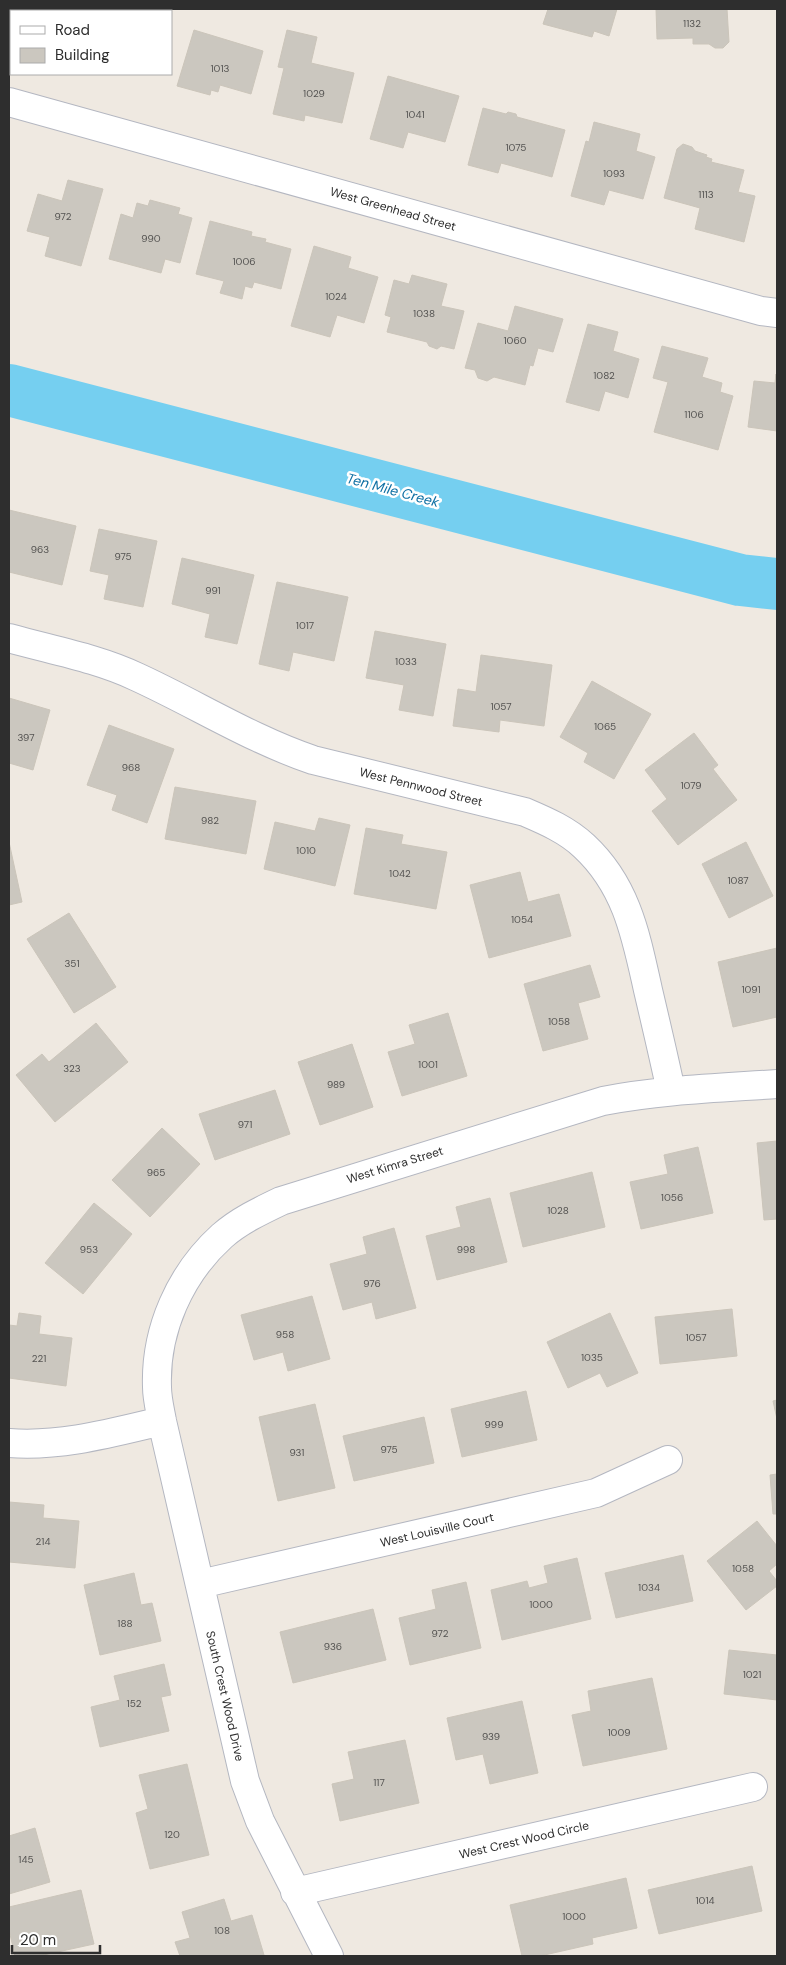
<svg xmlns="http://www.w3.org/2000/svg" width="786" height="1965" font-family="'DM Sans',sans-serif">
  <style>
    .lines { fill: none; stroke-linecap: round; stroke-linejoin: round }
    .river { stroke: #75cff0; stroke-width: 52 }
    .building { fill: #cbc7bf; stroke: #cbc5ba }
    .minor-casing { stroke: #b4b7c1; stroke-width: 30 }
    .minor { stroke: #fff; stroke-width: 28 }
    .labels { text-anchor: middle; stroke-width: 5; stroke-linejoin: round; paint-order: stroke }
    .number-label { font-size: 10px; fill: #555452 }
    .street-label { font-size: 12px; fill: #2e2e2e; stroke: #fff }
    .water-label { font-size: 14px; font-style: italic; fill: #0d6fa3; stroke: #fff }
  </style>
  <rect width="100%" height="100%" fill="#efe9e1"/>
  <g class="lines">
    <path class="river" d="M9,390L740,580L777,584"/>
  </g>
  <path class="building" d="M9,9H50L49,11H11L10,36L9,35Z
    M87,9H134L143,11H86Z
    M548,9H617L609,36L594,31L592,37L543,24Z
    M656,9H727L729,42L723,48H715L709,44H693V38L657,39Z
    M194,30L263,51L251,94L220,85L218,92L211,90L210,95L177,86Z
    M287,30L317,37L311,63L354,73L342,123L305,115L304,121L273,114L284,68L278,67Z
    M388,76L459,96L445,142L408,132L403,148L370,139Z
    M483,108L506,114L508,112L516,114L517,117L565,130L552,177L501,163L498,173L468,165Z
    M594,122L640,134L636,151L655,157L643,199L609,190L604,205L571,196L586,141L589,142Z
    M683,144L692,147L695,151L707,155L706,157L712,159L711,162L744,170L738,192L755,196L744,242L695,229L700,208L664,198L677,149Z
    M68,180L103,189L81,266L45,256L50,237L27,231L38,194L62,201Z
    M150,200L180,208L178,214L192,218L180,263L165,259L161,273L109,259L121,214L133,218L137,203L148,206Z
    M210,221L252,232L251,236L266,239L265,242L291,249L281,289L254,282L252,288L245,286L242,299L220,293L224,281L196,274Z
    M314,246L351,257L348,268L378,277L364,323L337,315L330,337L291,326Z
    M412,275L447,284L441,306L464,311L454,349L441,346L437,349L429,346L427,342L387,332L391,317L385,315L394,280L409,284Z
    M515,306L563,319L553,352L538,348L533,366L530,365L525,385L494,377L487,381L478,378L475,370L465,368L478,323L508,331Z
    M588,324L618,332L613,351L639,359L628,398L605,391L599,411L566,402Z
    M662,346L708,358L702,377L722,383L720,392L733,396L718,450L654,432L668,382L653,378Z
    M776,374L777,431L748,427L754,381L775,383Z
    M9,510L76,526L62,585L9,572Z
    M99,529L157,541L143,607L104,599L109,575L90,571Z
    M182,558L254,575L237,644L205,637L210,614L172,604Z
    M277,582L348,597L334,661L293,652L289,671L259,664Z
    M375,631L446,644L433,716L399,710L404,685L366,678Z
    M481,655L552,665L544,726L500,720L499,732L453,726L458,689L476,692Z
    M592,681L651,714L614,779L584,762L588,753L560,737Z
    M9,698L50,710L33,770L9,763Z
    M109,725L174,749L147,823L112,810L117,795L87,785Z
    M694,733L718,765L713,769L737,800L678,845L652,811L667,799L645,770Z
    M175,787L256,801L246,854L165,839Z
    M319,818L350,825L335,886L264,869L275,822L315,831Z
    M366,828L403,835L401,844L447,852L436,909L354,894Z
    M9,842L22,902L9,905Z
    M746,842L773,896L729,918L702,864Z
    M520,872L528,902L559,894L571,936L489,958L470,885Z
    M69,913L116,987L74,1013L27,939Z
    M777,948V1017L733,1027L718,962Z
    M590,965L600,997L578,1003L588,1039L543,1051L524,984Z
    M448,1013L467,1076L402,1096L388,1052L415,1044L409,1025Z
    M96,1023L128,1062L55,1122L16,1075L42,1054L49,1062Z
    M352,1044L373,1107L320,1125L298,1062Z
    M275,1090L290,1134L215,1160L199,1114Z
    M162,1128L200,1164L150,1217L112,1180Z
    M777,1141V1219L764,1220L757,1143Z
    M698,1147L713,1213L641,1229L630,1182L668,1174L664,1155Z
    M592,1172L605,1227L523,1247L510,1193Z
    M490,1198L507,1262L437,1280L426,1236L461,1227L456,1207Z
    M94,1203L132,1234L83,1294L45,1263Z
    M394,1228L416,1308L376,1319L372,1302L343,1310L330,1264L367,1254L363,1237Z
    M312,1296L330,1359L288,1371L283,1352L254,1360L241,1315Z
    M732,1309L737,1356L660,1364L655,1317Z
    M19,1313L41,1316L39,1334L72,1338L66,1386L9,1378V1325L17,1326Z
    M610,1313L638,1373L607,1387L600,1373L568,1388L547,1342Z
    M526,1391L537,1440L462,1457L451,1409Z
    M777,1400V1419L773,1401Z
    M315,1404L335,1488L278,1501L259,1417Z
    M424,1417L434,1463L354,1481L343,1436Z
    M777,1474V1514H773L770,1475Z
    M9,1502L44,1505L43,1518L79,1521L75,1568L9,1562Z
    M757,1521L777,1546V1564L769,1571L777,1581V1586L746,1610L707,1561Z
    M683,1555L693,1601L616,1618L605,1573Z
    M577,1558L591,1619L502,1640L491,1590L527,1581L529,1588L548,1583L544,1566Z
    M134,1573L141,1605L152,1603L161,1641L100,1655L84,1585Z
    M466,1582L481,1648L410,1665L399,1618L436,1609L432,1590Z
    M373,1609L386,1660L293,1683L280,1632Z
    M729,1650L777,1655V1700L724,1694Z
    M164,1664L171,1695L161,1697L169,1731L100,1747L91,1707L120,1700L114,1676Z
    M652,1678L667,1749L583,1766L572,1715L591,1711L588,1691Z
    M522,1701L538,1773L490,1784L483,1754L456,1760L447,1718Z
    M405,1740L419,1803L340,1821L332,1784L354,1779L348,1752Z
    M187,1764L209,1855L150,1869L136,1813L148,1809L139,1775Z
    M35,1828L50,1882L9,1894V1836Z
    M752,1866L762,1911L659,1934L648,1890Z
    M626,1878L637,1928L592,1938L593,1944L540,1956H522L510,1905Z
    M81,1890L94,1944L39,1956H15L9,1930V1907Z
    M224,1899L231,1921L252,1915L264,1955L180,1956L175,1942L190,1938L182,1912Z"/>
  <g class="lines">
    <defs>
      <path id="minor" d="M9,102L761,311L777,313
        M9,638C51,650 97,658 137,677C196,704 251,739 313,760L525,812C546,821 567,830 584,846C627,886 636,936 648,990C656,1024 664,1058 671,1091
        M9,1443C61,1447 111,1433 162,1421
        M200,1584L596,1493L668,1460
        M295,1892L753,1787
        M329,1956L260,1821L245,1781L162,1421C160,1410 157,1398 157,1387C155,1330 180,1274 222,1236C239,1221 260,1211 281,1201L603,1101C660,1090 719,1088 777,1084"/>
    </defs>
    <use href="#minor" class="minor-casing"/>
    <use href="#minor" class="minor"/>
  </g>
  <g class="labels">
    <g class="number-label">
      <text x="692" y="27">1132</text>
      <text x="220" y="72">1013</text>
      <text x="314" y="97">1029</text>
      <text x="415" y="118">1041</text>
      <text x="516" y="151">1075</text>
      <text x="614" y="177">1093</text>
      <text x="706" y="198">1113</text>
      <text x="63" y="220">972</text>
      <text x="151" y="242">990</text>
      <text x="244" y="265">1006</text>
      <text x="336" y="300">1024</text>
      <text x="424" y="317">1038</text>
      <text x="515" y="344">1060</text>
      <text x="604" y="379">1082</text>
      <text x="694" y="418">1106</text>
      <text x="40" y="553">963</text>
      <text x="123" y="560">975</text>
      <text x="213" y="594">991</text>
      <text x="305" y="629">1017</text>
      <text x="406" y="665">1033</text>
      <text x="501" y="710">1057</text>
      <text x="605" y="730">1065</text>
      <text x="26" y="741">397</text>
      <text x="131" y="771">968</text>
      <text x="691" y="789">1079</text>
      <text x="210" y="824">982</text>
      <text x="306" y="854">1010</text>
      <text x="400" y="877">1042</text>
      <text x="738" y="884">1087</text>
      <text x="522" y="923">1054</text>
      <text x="72" y="967">351</text>
      <text x="751" y="993">1091</text>
      <text x="559" y="1025">1058</text>
      <text x="428" y="1068">1001</text>
      <text x="72" y="1072">323</text>
      <text x="336" y="1088">989</text>
      <text x="245" y="1128">971</text>
      <text x="156" y="1176">965</text>
      <text x="672" y="1201">1056</text>
      <text x="558" y="1214">1028</text>
      <text x="89" y="1253">953</text>
      <text x="466" y="1253">998</text>
      <text x="372" y="1287">976</text>
      <text x="285" y="1338">958</text>
      <text x="696" y="1341">1057</text>
      <text x="592" y="1361">1035</text>
      <text x="39" y="1362">221</text>
      <text x="494" y="1428">999</text>
      <text x="389" y="1453">975</text>
      <text x="297" y="1456">931</text>
      <text x="43" y="1545">214</text>
      <text x="743" y="1572">1058</text>
      <text x="649" y="1591">1034</text>
      <text x="541" y="1608">1000</text>
      <text x="125" y="1627">188</text>
      <text x="440" y="1637">972</text>
      <text x="333" y="1650">936</text>
      <text x="752" y="1678">1021</text>
      <text x="134" y="1707">152</text>
      <text x="619" y="1736">1009</text>
      <text x="491" y="1740">939</text>
      <text x="379" y="1786">117</text>
      <text x="172" y="1838">120</text>
      <text x="26" y="1863">145</text>
      <text x="705" y="1904">1014</text>
      <text x="574" y="1920">1000</text>
      <text x="222" y="1934">108</text>
    </g>
    <g class="street-label">
      <text transform="translate(393 209) rotate(16)" y="4">West Greenhead Street</text>
      <text transform="translate(421 787) rotate(14)" y="4">West Pennwood Street</text>
      <text transform="translate(395 1165) rotate(-17)" y="4">West Kimra Street</text>
      <text transform="translate(437 1530) rotate(-13)" y="4">West Louisville Court</text>
      <text transform="translate(225 1696) rotate(77)" y="4">South Crest Wood Drive</text>
      <text transform="translate(524 1840) rotate(-13)" y="4">West Crest Wood Circle</text>
    </g>
    <g class="water-label">
      <text transform="translate(393 490) rotate(15)" y="5">Ten Mile Creek</text>
    </g>
  </g>
  <rect width="786" height="1965" fill="none" stroke="#2e2e2e" stroke-width="20"/>
  <rect x="10" y="10" width="162" height="65" fill="#ffffff" stroke="#ababab"/>
  <rect x="20" y="26" width="25" height="8" fill="#ffffff" stroke="#ababab"/>
  <text x="55" y="35" font-size="15" fill="#2e2e2e">Road</text>
  <rect x="20" y="48" width="25" height="15" fill="#cbc7bf" stroke="#ababab"/>
  <text x="55" y="60" font-size="15" fill="#2e2e2e">Building</text>
  <path d="M12 1945v8h88v-8" fill="none" stroke="#2e2e2e" stroke-width="2.5"/>
  <text x="20" y="1945" font-size="15" fill="#2e2e2e" stroke="#ffffff" stroke-width="4" paint-order="stroke">20 m</text>
</svg>
